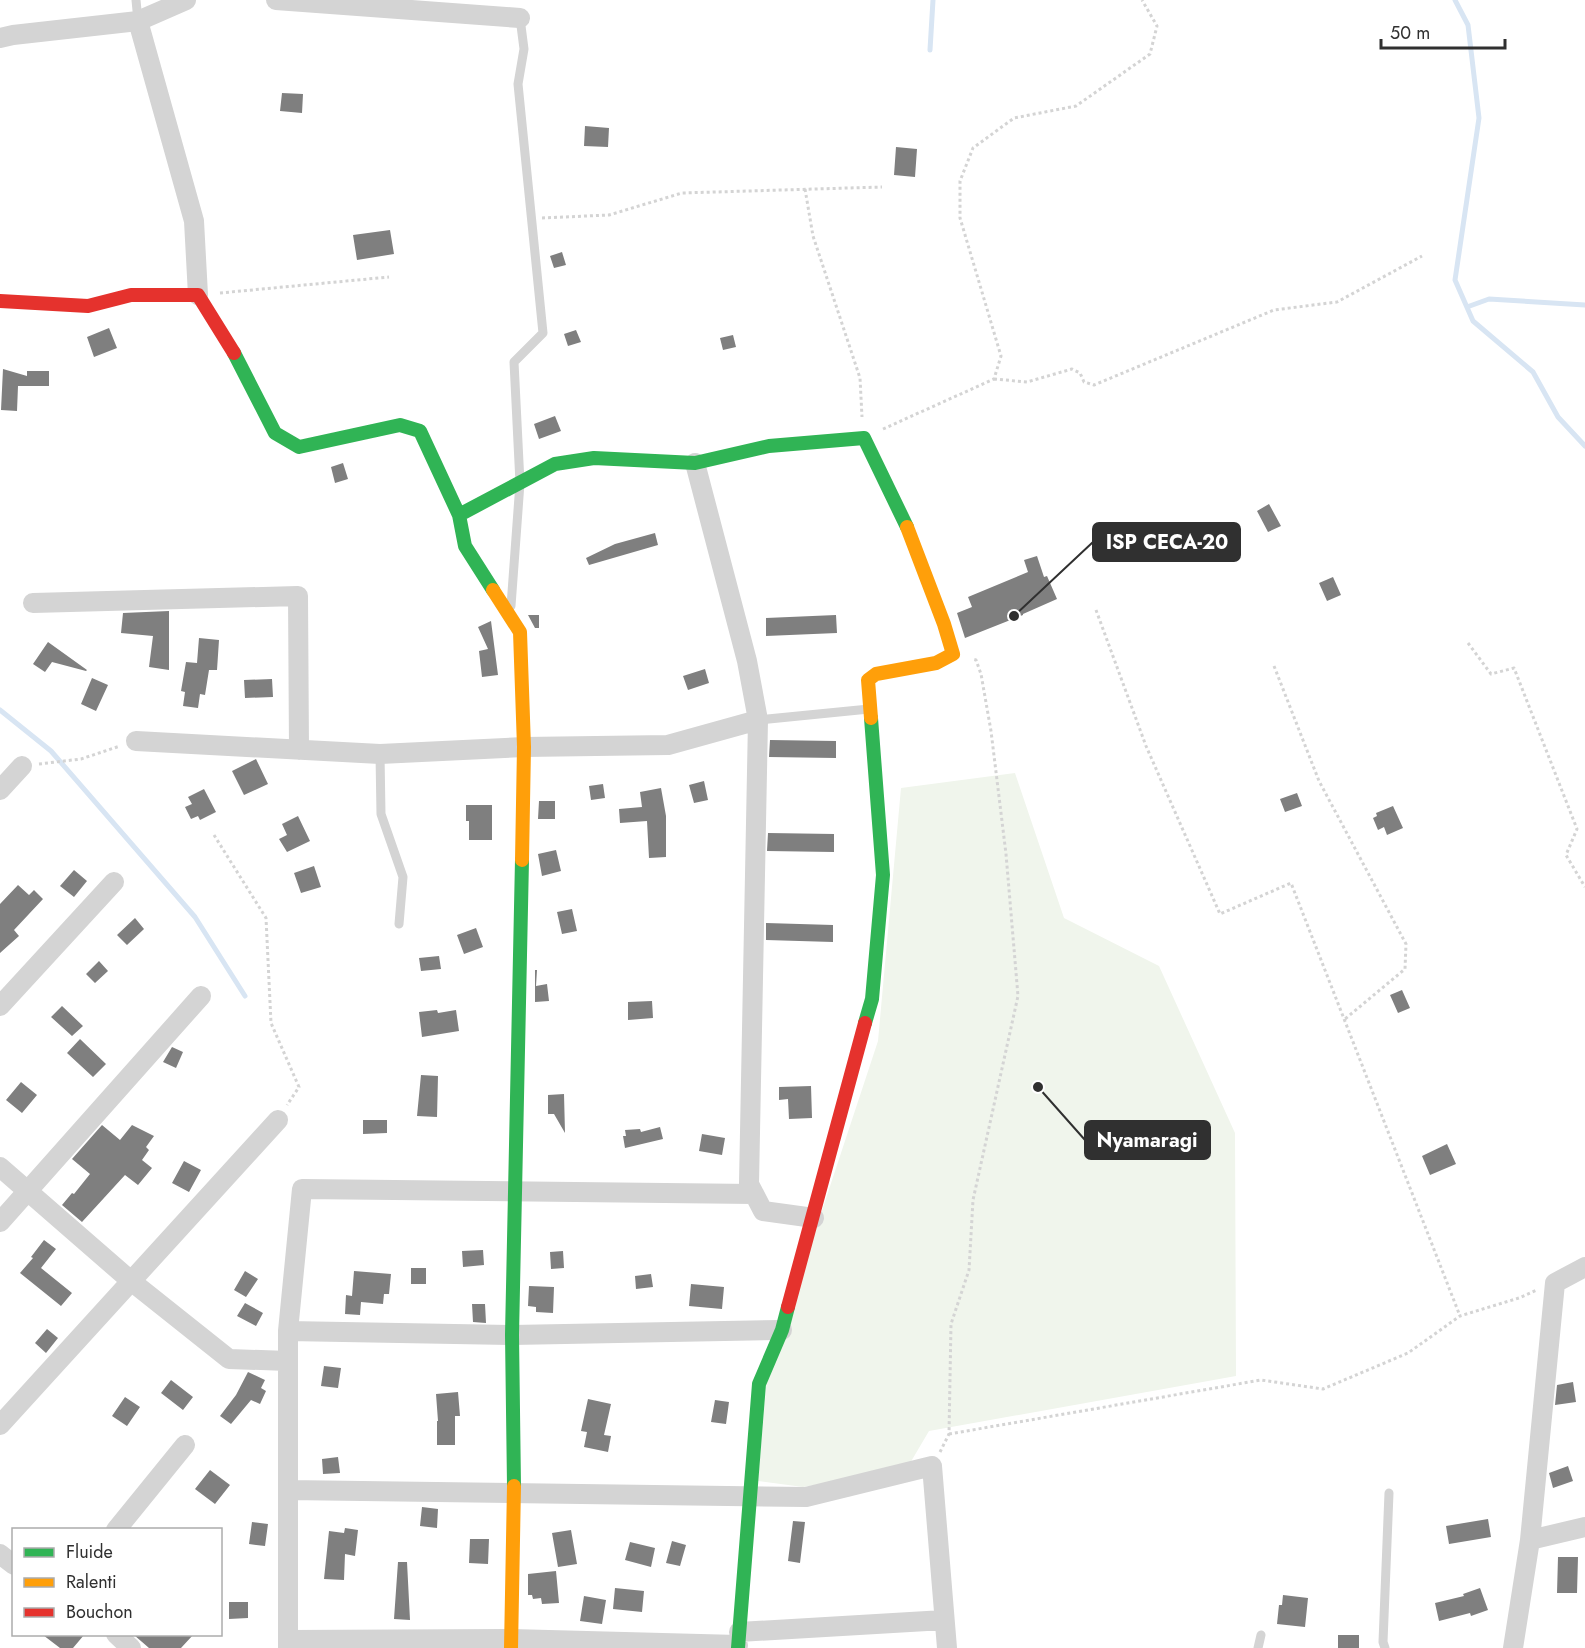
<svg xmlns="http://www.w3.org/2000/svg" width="1585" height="1648" font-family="Jost,sans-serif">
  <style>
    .green { fill: #f0f5ec }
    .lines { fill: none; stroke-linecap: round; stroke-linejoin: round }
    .stream { stroke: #d8e5f3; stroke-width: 5 }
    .building { fill: #7f7f7f }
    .path { stroke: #d4d4d4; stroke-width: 3; stroke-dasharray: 3 3; stroke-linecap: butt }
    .lane { stroke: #d4d4d4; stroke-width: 9 }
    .street { stroke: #d4d4d4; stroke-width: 20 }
    .fast { stroke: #30b455; stroke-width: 14 }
    .slow { stroke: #ff9f0a; stroke-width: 14 }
    .jam { stroke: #e5322d; stroke-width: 14 }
    .leader { fill: none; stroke: #303030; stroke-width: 2 }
    .callout-dot { fill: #303030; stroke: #fff; stroke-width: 2 }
    .callout { fill: #303030; stroke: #303030; stroke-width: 2 }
    .callout-label { font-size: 20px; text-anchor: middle; font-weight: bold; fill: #fff }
  </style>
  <rect width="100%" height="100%" fill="#fff"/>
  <path class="green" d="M1015,773L1064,918L1159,966L1235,1133L1236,1376L929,1431L906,1470L803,1487L758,1481L767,1377L878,1041L901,788Z"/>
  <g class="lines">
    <path class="stream" d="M1455,0L1468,25L1479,118L1455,280L1473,321L1533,372L1558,417L1585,446
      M930,50L933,0
      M1467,307L1489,299L1585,305
      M0,710L51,751L195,917L245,996"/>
  </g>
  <path class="building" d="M282,93L303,94L302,113L280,111Z
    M585,126L609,128L608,147L584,146Z
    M896,147L917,149L915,177L894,175Z
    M390,230L394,254L357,260L353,235Z
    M562,252L566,265L554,268L550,256Z
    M109,328L117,348L94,357L87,337Z
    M576,330L581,342L568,346L564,334Z
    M733,335L736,347L723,350L720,338Z
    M3,369L27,376V371H49V386H18L17,411L1,410Z
    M555,416L561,431L539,439L534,424Z
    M343,463L348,479L335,483L331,467Z
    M1269,504L1281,526L1268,532L1257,511Z
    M655,533L658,545L589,565L586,558L615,544Z
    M1037,556L1044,577L1047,576L1057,599L1023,614V615L965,638L957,613L972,607L968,597L1028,572L1024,560Z
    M1333,577L1341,595L1327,601L1319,583Z
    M169,611V670L149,667L153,636L121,633L123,613Z
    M528,615H539V628H535Z
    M836,615L837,633L766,636V618Z
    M491,621L498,675L482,677L479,651L488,649L478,627Z
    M199,638L219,640L217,670H209L205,695L200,694L198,708L183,706L185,692L181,691L186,662L197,663Z
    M48,642L87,670L86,671L52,662L45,672L33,664Z
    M705,669L709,683L688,690L683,676Z
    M92,678L108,685L96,711L81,704Z
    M272,679L273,697L245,698L244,680Z
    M770,740L836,741V758L769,757Z
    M256,759L268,784L244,795L232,771Z
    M704,781L708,800L694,803L689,785Z
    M603,784L605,798L591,800L589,786Z
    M661,788L666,816V857L649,858L647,821L620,823L619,809L642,807L640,792Z
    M204,789L216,812L200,820L198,816L191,819L185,807L192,804L188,797Z
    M1297,793L1302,806L1285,812L1280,799Z
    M539,801H555V819H538Z
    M466,805H492V840H469V821H466Z
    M1393,806L1403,828L1387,835L1384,827L1378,830L1373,818L1377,816L1376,813Z
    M298,816L310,841L287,852L279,839L287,835L282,824Z
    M768,833L834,834V852L767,851Z
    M556,850L561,871L542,876L538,854Z
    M314,866L321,887L301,893L294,873Z
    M74,870L87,881L74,897L60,886Z
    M18,885L29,895L34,890L43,899L14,930L19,936L0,953V904Z
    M572,909L577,931L562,934L557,912Z
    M135,918L144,929L127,945L117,935Z
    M766,923L833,925V942L766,940Z
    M476,928L483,947L464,954L457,935Z
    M439,956L441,969L421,971L419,958Z
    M99,961L108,971L95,983L86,974Z
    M535,970H537L536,986L547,984L549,1001L535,1002Z
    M1402,990L1410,1008L1398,1013L1390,995Z
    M652,1001L653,1018L628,1020V1002Z
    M62,1006L83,1026L72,1036L51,1017Z
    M437,1010L438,1013L456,1010L459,1031L422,1037L419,1012Z
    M80,1039L106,1064L93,1077L67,1053Z
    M172,1047L183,1052L176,1068L163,1062Z
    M421,1075L438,1076L437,1117L417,1116Z
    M21,1082L37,1095L22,1113L6,1100Z
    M811,1086L812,1118L789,1119L788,1099L779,1100V1087Z
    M564,1094L565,1133L554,1114H548V1095Z
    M363,1120H387V1133L363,1134Z
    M102,1125L120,1140L132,1125L154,1136L146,1147L149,1150L142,1160L152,1168L138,1185L125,1175L82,1222L62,1205L72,1193L74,1194L90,1174L72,1159Z
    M660,1127L663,1139L625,1148L623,1136H626L625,1130L640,1129L641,1132Z
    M702,1134L725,1138L722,1155L699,1151Z
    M1447,1144L1456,1164L1430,1175L1422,1156Z
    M184,1161L201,1170L189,1192L172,1183Z
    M44,1240L56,1249L41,1268L72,1293L61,1306L20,1273L33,1258L31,1257Z
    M483,1250L484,1265L463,1267L462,1251Z
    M563,1251L564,1268L551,1269L550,1252Z
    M411,1268H426V1284H411Z
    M245,1271L258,1279L246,1297L234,1290Z
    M354,1271L391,1274L389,1294H384L383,1304L361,1302L360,1315L345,1314L346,1295L352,1296Z
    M651,1274L653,1287L636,1289L635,1276Z
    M691,1284L724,1287L722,1309L689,1306Z
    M529,1286L554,1287L553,1313L536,1312V1307L528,1306Z
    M245,1303L263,1313L256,1326L237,1316Z
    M472,1304H485L486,1323L473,1322Z
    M47,1329L58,1338L46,1353L35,1343Z
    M324,1366L341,1368L338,1388L321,1386Z
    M248,1372L265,1380L261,1388L266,1391L260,1404L251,1400L231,1424L220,1416L236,1395Z
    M171,1380L193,1397L183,1410L161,1393Z
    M1573,1382L1576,1402L1555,1405L1557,1385Z
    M458,1392L460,1416H455V1445H437V1421H438L436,1394Z
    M125,1397L140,1407L127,1426L112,1416Z
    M588,1399L611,1404L604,1435L611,1436L608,1452L584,1447L587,1432L581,1431Z
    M715,1400L729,1402L726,1424L711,1422Z
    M338,1457L340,1473L323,1474L322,1459Z
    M1568,1466L1573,1481L1553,1488L1549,1473Z
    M210,1470L230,1485L215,1504L195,1489Z
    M422,1507L438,1509L437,1528L420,1526Z
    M1488,1519L1491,1537L1449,1544L1446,1526Z
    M793,1521L805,1522L800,1563L788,1561Z
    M252,1522L268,1524L265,1546L249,1544Z
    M345,1528L358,1530L355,1556L345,1554L344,1580L324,1579L329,1531L344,1533Z
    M571,1530L577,1564L558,1567L552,1533Z
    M470,1539H489L488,1564L469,1563Z
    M672,1541L686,1545L680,1566L666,1563Z
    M630,1542L655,1548L651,1567L625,1560Z
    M1558,1557H1578L1577,1593H1557Z
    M398,1562H407L410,1620L394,1619Z
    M556,1571L559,1603L542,1604L541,1598L533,1599L532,1595H528V1574Z
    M615,1588L644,1591L642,1612L613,1609Z
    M1480,1588L1488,1610L1471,1616L1470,1613L1439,1621L1435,1603L1464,1596L1463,1594Z
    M1283,1595L1308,1598L1305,1627L1277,1624L1279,1605H1282Z
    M584,1596L606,1600L602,1624L580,1621Z
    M229,1602H248V1618L229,1619Z
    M43,1635H84L73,1648H60Z
    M134,1635H193L181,1648H149Z
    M1338,1635H1359V1648H1338Z"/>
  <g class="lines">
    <path class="path" d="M805,189L813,236L860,378L862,417
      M542,218L609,215L682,193L882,187
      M220,293L389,277
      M994,379L1027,382L1072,369L1080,373L1084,382L1094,385L1274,310L1337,302L1422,256
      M883,429L994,379L1001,356L960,218V181L973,148L1014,118L1076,106L1150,54L1157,26L1142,0
      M1096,610L1146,746L1220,914L1291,883L1460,1316
      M1468,643L1491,674L1514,668L1577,829L1566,855L1585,887
      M1274,666L1319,781L1406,944L1405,969L1345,1019
      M39,764L81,759L120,746
      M214,835L266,918L271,1023L299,1087L287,1105
      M949,1434L1261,1380L1323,1389L1408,1353L1460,1316L1519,1298L1537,1290
      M940,1452L949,1434L951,1324L969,1270L973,1200L1018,996L1006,854L991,731L981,674L976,660L972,659"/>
    <path class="lane" d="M136,0L138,21
      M511,606L520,483L514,362L543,333L518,84L524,49L520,18
      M758,720L869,709
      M380,754L381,814L403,877L399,924
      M1258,1648L1261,1635
      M1385,1648L1383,1642L1389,1493"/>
    <path class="street" d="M276,0L520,18
      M138,21L194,221L198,295
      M0,38L13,35L138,21L186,0
      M695,463L747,661L758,720L749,1184L763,1211L814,1218
      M33,603L298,596L299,750
      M136,741L380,754L524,747L668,745L758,720
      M0,790L22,766
      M0,1006L114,882
      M0,1167L131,1281L229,1359L288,1361
      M0,1222L201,996
      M288,1331L512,1335L782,1330
      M0,1425L278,1120
      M288,1490L806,1497L932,1466L947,1648
      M116,1530L185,1445
      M1530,1540L1585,1527
      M0,1554L14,1565
      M739,1632L944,1620
      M116,1634L131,1648
      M288,1640L511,1639L738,1645
      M288,1648V1331L302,1189L754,1194
      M1513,1648L1530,1540L1555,1283L1585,1267"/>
    <path class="fast" d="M234,353L275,433L299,447L400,425L420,431L459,515L465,546L493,590
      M459,515L555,464L594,458L695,463L769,446L864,438L907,527
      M865,1023L872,999L883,875L871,718
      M514,1486L512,1335L522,860
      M738,1648L759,1384L782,1330L788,1307"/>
    <path class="slow" d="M493,590L520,632L524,747L522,860
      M871,718L868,680L876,674L936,663L953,654L944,624L907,527
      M511,1648L514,1486"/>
    <path class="jam" d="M0,301L88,306L131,295H198L234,353
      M788,1307L865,1023"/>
  </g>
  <path class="leader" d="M1014 616L1093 542M1038 1087L1085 1140"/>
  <g class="callout-dot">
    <circle cx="1014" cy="616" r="6"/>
    <circle cx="1038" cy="1087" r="6"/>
  </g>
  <g class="callout">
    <rect x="1093" y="523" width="147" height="38" rx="6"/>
    <rect x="1085" y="1121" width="125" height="38" rx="6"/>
  </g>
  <g class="callout-label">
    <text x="1167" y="549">ISP CECA-20</text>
    <text x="1147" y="1147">Nyamaragi</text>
  </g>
  <rect x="12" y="1528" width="210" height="108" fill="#ffffff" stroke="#acacac" stroke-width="1.5"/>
  <rect x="24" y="1548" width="30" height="9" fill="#30b455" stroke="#acacac" stroke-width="1.5"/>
  <text x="66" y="1558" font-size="18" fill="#303030">Fluide</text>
  <rect x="24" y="1578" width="30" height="9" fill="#ff9f0a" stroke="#acacac" stroke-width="1.5"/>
  <text x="66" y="1588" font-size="18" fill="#303030">Ralenti</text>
  <rect x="24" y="1608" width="30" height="9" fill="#e5322d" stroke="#acacac" stroke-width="1.5"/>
  <text x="66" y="1618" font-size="18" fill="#303030">Bouchon</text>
  <path d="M1381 39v9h124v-9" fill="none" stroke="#303030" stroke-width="3"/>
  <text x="1390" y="39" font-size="18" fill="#303030" stroke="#ffffff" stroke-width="4.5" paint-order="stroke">50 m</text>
</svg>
